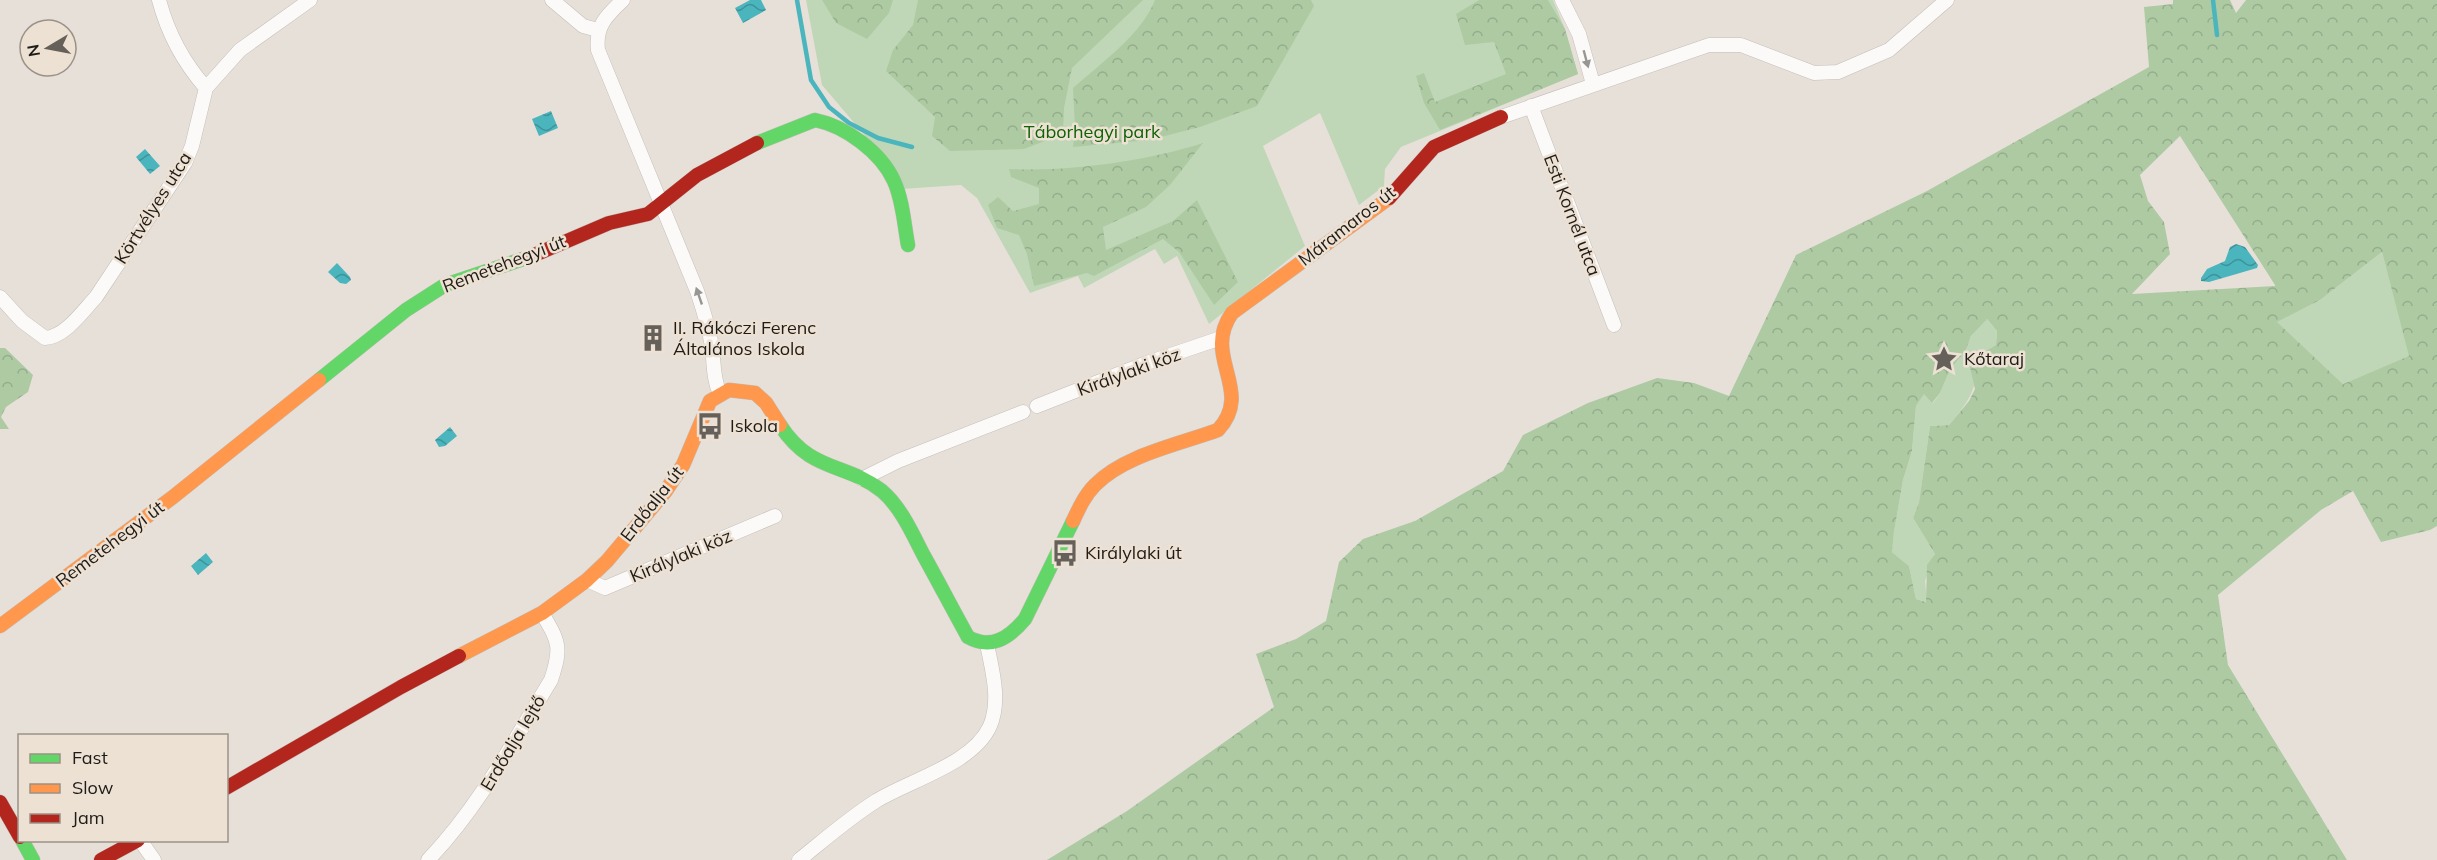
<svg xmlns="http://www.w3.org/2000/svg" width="2437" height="860" font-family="Mulish,sans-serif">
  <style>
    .green { fill: #c0d7b7 }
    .forest { fill: url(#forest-crowns); fill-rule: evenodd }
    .water { fill: url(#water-waves) }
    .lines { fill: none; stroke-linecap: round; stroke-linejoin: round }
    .stream { stroke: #4bb5be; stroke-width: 4.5 }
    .street-casing { stroke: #c3beb8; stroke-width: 15 }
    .fast-casing { stroke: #c3beb8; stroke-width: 15 }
    .slow-casing { stroke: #c3beb8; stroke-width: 15 }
    .jam-casing { stroke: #c3beb8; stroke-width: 15 }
    .street { stroke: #fbfaf9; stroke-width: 14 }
    .fast { stroke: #63d668; stroke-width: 14 }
    .slow { stroke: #ff974d; stroke-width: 14 }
    .jam { stroke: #b3261e; stroke-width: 14 }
    .oneway { fill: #989693 }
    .labels { text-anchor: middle; stroke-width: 5; stroke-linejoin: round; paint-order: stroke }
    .park-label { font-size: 18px; fill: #0d6205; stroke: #ede1d3 }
    .street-label { font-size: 18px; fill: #1f1b16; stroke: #ede1d3 }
    .poi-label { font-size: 18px; fill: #1f1b16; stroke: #ede1d3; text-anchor: start }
  </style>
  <defs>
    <pattern id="forest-crowns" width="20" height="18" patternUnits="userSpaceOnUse" patternTransform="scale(1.5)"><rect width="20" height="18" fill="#adcaa3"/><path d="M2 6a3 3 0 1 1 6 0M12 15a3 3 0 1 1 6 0" fill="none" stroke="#94ad8c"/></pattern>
    <pattern id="water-waves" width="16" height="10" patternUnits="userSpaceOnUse" patternTransform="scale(1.5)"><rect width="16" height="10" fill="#4bb5be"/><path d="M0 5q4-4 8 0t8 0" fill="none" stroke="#3e9299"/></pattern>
  </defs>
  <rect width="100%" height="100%" fill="#e7e0d9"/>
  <path class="green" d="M806,0H1553L1565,29L1578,74L1401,147L1385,169L1384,186L1359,205L1320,113L1263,146L1305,246L1209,324L1177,256L1164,264L1155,249L1084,288L1078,276L1030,293L977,198L961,185L902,189L885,159L822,85Z
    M2382,252L2410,356L2343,384L2276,322L2320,300Z
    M1986,318L1997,331L1996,345L1980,354C1974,392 1974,395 1949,425L1930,426L1919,502L1913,518L1935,554L1925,581L1927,602L1916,599L1909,566L1892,552L1894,532L1903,480L1912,451L1916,406L1924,393L1933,403L1940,393L1950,370L1966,350L1971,336Z"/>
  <path class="forest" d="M822,0H893L889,13L867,39L836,23Z
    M918,0H1143L1072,68L1064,108L1063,134L1024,149L950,151L932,136L935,117L886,71L893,50L913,25Z
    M1155,0H1311L1314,6L1257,106L1200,127L1149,140L1073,147L1075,128L1073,88C1100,64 1142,34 1155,0Z
    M1479,0H1548L1565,29L1578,74L1440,130L1424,103L1416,76L1424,73L1435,102L1506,74L1494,42L1465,45L1456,14Z
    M2173,0H2230L2236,13L2246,0H2437V526L2430,530L2381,542L2353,491L2321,510L2218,595L2228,665L2347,860H1047L1127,811L1274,707L1256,654L1296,639L1326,621L1339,562L1363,539L1415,521L1503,471L1523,435L1588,403L1657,378L1694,383L1729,396L1796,255L1927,191L2149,67L2144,7L2173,4ZM2180,136L2275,285V286L2132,294L2170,254L2164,222L2148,201L2140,175ZM2382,252L2409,356L2343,384L2277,322L2320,300ZM1987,319L1997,331L1996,345L1980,354L1970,367L1975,389L1969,401L1949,425L1930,426L1919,502L1913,518L1935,554L1927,565L1926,602L1916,599L1909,566L1892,552L1894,532L1903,480L1912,451L1916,406L1924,394L1932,403L1940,393L1950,370L1966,350L1971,336Z
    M1203,143L1170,185L1146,207L1103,227L1106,250L1173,221L1197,200L1238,282L1214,305L1179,252L1163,239L1094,276L1087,273L1034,286L1027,254L1019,235L997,228L988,205L998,197L1013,211L1039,204V188L1011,177L1009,169C1069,172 1146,161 1203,143Z
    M0,348H5L33,375L28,392L6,407L1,417L9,429H0Z"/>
  <path class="water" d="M750,0H761L766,10L743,23L735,8Z
    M551,111L558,128L539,136L532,119Z
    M145,149L160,166L150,174L136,157Z
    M2236,244L2245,247L2258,265L2257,268L2209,282L2201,281V278L2207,269L2225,261L2230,247Z
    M337,263L350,277L351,280L346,284L340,283L328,272Z
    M450,427L457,436L445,446L439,447L435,440Z
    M206,553L213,562L198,575L191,566Z"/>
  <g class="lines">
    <path class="stream" d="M797,0L811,80L829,107L849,123L878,138L912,147
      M2213,0L2217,35"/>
    <defs>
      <path id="street" d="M159,0C168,34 183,62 206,88
        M552,0L583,26L598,30
        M623,0C607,15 595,26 598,50L697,291C703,309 709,328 712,347C714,363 713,379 720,394
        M1562,0L1579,34L1593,84
        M1531,106L1614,325
        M1501,117L1709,45H1741L1814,73L1838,72L1889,50L1947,0
        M0,297L22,321L45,338C65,337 83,311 96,297L185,163L192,146L206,88L240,50L310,0
        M1037,406L1144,364L1221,338
        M862,479L898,461L1023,412
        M587,580L605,588L775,516
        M140,840L154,860
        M428,860C479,807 513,742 551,680C562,647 559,642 542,613
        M799,860C824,840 849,818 876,801C910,780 973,764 990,726C1001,700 992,670 987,644"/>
      <path id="fast" d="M757,143L815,120C845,126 881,152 894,181C903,201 904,224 908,245
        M319,380L406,310L445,285L532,256
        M780,425C811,473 845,462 882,491C901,507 913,535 924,556C939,583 953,610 968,637C991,650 1009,638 1025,619L1073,521
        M22,840L33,860"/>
      <path id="slow" d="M1073,521C1079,508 1085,495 1095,485C1124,455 1180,444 1218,430C1255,390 1201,357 1232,313L1389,198
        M0,626L173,497L319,380
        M459,656L542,613L587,580L607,561L665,492L683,465L710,401L729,390L755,393L766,403L780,425"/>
      <path id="jam" d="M1389,198L1434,147L1501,117
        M532,256L609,223L648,214L697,175L757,143
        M226,788L401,687L459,656
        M0,802L20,837
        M101,860L138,840"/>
    </defs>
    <use href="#street" class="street-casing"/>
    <use href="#fast" class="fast-casing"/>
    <use href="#slow" class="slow-casing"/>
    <use href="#jam" class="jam-casing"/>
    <use href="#street" class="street"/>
    <use href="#fast" class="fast"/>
    <use href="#slow" class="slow"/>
    <use href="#jam" class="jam"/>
  </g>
  <defs><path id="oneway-solid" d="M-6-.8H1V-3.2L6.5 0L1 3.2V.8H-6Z" transform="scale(1.5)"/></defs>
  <g class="oneway">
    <use href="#oneway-solid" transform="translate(1586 59) rotate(75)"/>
    <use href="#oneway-solid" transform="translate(699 296) rotate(-109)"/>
  </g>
  <defs>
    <symbol id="building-bare" viewBox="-9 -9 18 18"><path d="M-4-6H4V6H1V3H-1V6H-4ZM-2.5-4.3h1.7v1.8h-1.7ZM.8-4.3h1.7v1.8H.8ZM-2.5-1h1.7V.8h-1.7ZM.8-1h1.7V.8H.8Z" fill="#65605a" stroke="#ede1d3" stroke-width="2.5" paint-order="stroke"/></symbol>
    <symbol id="sight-bare" viewBox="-9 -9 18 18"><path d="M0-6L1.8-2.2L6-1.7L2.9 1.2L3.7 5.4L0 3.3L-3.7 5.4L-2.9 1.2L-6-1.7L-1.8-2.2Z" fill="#65605a" stroke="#ede1d3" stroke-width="2.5" paint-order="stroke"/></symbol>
    <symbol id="bus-bare" viewBox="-9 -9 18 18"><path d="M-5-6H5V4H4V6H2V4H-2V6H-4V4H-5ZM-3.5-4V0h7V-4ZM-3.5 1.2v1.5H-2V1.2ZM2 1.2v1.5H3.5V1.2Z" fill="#65605a" stroke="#ede1d3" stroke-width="2.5" paint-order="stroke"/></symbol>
  </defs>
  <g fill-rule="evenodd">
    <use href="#building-bare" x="634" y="319" width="38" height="38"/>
    <use href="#sight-bare" x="1925" y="340" width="38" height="38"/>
    <use href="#bus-bare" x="691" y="407" width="38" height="38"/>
    <use href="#bus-bare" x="1046" y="534" width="38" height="38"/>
  </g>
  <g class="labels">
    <g class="park-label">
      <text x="1092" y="138">Táborhegyi park</text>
    </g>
    <g class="street-label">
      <text transform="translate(153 208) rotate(-58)" y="6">Körtvélyes utca</text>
      <text transform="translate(1572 215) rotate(69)" y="6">Esti Kornél utca</text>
      <text transform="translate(1347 226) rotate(-38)" y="6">Máramaros út</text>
      <text transform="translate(504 264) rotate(-21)" y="6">Remetehegyi út</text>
      <text transform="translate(1129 372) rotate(-20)" y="6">Királylaki köz</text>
      <text transform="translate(652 504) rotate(-52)" y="6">Erdőalja út</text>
      <text transform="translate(110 544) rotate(-37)" y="6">Remetehegyi út</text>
      <text transform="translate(681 556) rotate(-23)" y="6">Királylaki köz</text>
      <text transform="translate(513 743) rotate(-59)" y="6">Erdőalja lejtő</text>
    </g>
    <g class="poi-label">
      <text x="673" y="334">II. Rákóczi Ferenc<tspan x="673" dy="21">Általános Iskola</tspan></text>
      <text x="1964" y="365">Kőtaraj</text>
      <text x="730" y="432">Iskola</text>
      <text x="1085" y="559">Királylaki út</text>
    </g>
  </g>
  <rect x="18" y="734" width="210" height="108" fill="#ede1d3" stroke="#9b9287" stroke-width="1.5"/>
  <rect x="30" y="754" width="30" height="9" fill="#63d668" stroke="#9b9287" stroke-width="1.5"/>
  <text x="72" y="764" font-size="18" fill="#1f1b16">Fast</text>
  <rect x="30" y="784" width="30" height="9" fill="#ff974d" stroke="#9b9287" stroke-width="1.5"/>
  <text x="72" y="794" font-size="18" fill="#1f1b16">Slow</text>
  <rect x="30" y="814" width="30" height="9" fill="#b3261e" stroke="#9b9287" stroke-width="1.5"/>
  <text x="72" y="824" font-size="18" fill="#1f1b16">Jam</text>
  <g transform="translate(48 48) rotate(260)"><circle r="28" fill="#ede1d3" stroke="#9b9287" stroke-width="1.5"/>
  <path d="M0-4.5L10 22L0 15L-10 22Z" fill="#65605a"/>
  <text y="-9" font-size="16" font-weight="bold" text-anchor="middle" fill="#1f1b16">N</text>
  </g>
</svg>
